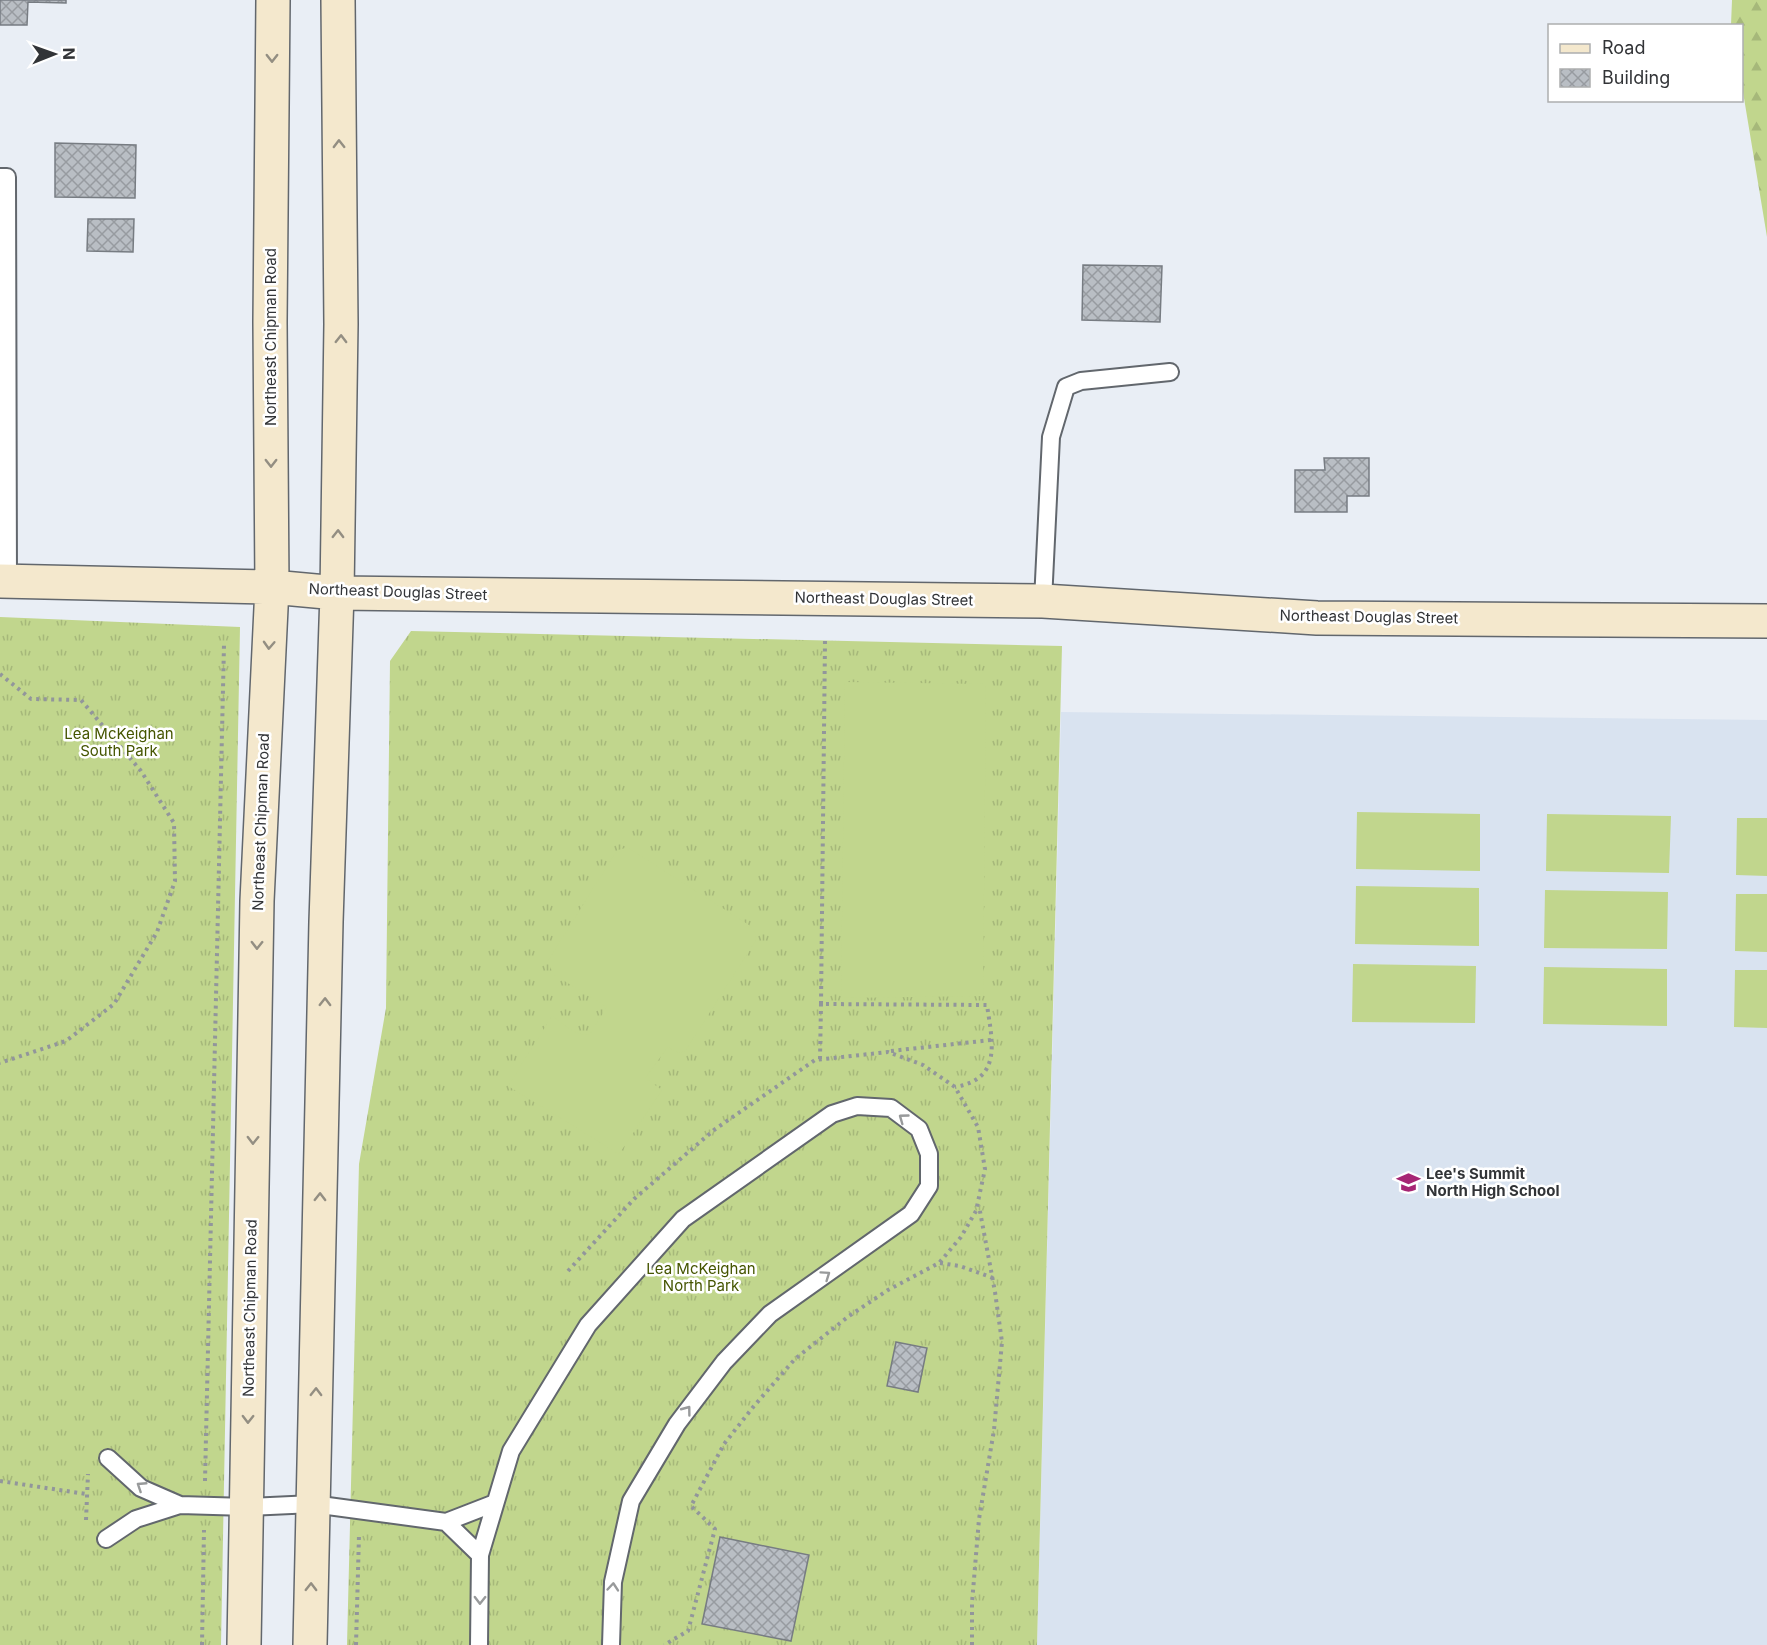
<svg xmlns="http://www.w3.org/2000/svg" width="1767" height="1645" font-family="Inter,sans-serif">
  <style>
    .built { fill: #d9e3f0 }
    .grass { fill: url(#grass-tufts) }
    .forest { fill: url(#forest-firs) }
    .pitch { fill: #c1d68d }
    .building { fill: url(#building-cross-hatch); stroke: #777c82; stroke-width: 1.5 }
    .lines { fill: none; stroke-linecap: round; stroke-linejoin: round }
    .service-casing { stroke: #62676d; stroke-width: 20 }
    .secondary-casing { stroke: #62676d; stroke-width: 36 }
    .path { stroke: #92969b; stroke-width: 4; stroke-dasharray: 3 4.5; stroke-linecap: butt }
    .service { stroke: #fff; stroke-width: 16 }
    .secondary { stroke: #f4e8cd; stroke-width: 33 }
    .oneway { stroke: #938e82 }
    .oneway2 { stroke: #989a9b }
    .labels { text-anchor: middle; stroke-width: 5; stroke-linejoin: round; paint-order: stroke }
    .street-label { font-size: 15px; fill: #323437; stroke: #fff }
    .park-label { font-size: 15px; fill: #455500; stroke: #fff }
    .poi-label { font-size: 15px; font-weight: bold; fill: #323437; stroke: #fff; text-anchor: start }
  </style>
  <defs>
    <pattern id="grass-tufts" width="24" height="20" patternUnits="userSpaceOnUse" patternTransform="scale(1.5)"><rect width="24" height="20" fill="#c1d68d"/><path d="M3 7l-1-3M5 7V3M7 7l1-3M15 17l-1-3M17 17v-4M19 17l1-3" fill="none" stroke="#a6b87a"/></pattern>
    <pattern id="forest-firs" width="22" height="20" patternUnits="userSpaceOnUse" patternTransform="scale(1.5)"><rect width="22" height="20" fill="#c1d68d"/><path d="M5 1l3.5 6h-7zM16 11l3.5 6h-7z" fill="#a6b87a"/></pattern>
    <pattern id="building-cross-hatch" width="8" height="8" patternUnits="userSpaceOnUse" patternTransform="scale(1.5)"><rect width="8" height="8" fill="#b9bec4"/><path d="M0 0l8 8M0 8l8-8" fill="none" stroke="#979ba0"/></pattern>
  </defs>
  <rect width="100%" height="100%" fill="#e9eef5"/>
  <path class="built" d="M1061,712L1767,720V1645H1037Z"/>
  <path class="grass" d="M0,617L240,627L221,1645H0Z
    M411,631L1062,646L1037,1645H347L359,1164L386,1008L390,661Z"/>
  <path class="forest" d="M1732,0H1767V237L1742,86V26L1731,25Z"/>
  <path class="pitch" d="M845,682L986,684L983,996L841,998Z
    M1357,812L1480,814V871L1356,869Z
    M1547,814L1671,816L1669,873L1546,871Z
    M1737,818H1767V876L1736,875Z
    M625,848L630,849L749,925L756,934L755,942L685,1051L679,1053L668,1047L645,1078L662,1090L619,1154L508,1086L552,1016C563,1023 577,1038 590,1034L607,1007L553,974L548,961L614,855L618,850Z
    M1356,886L1479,888V946L1355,944Z
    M1545,890L1668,892L1667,949L1544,948Z
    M1736,894H1767V952L1735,951Z
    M1353,964L1476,966L1475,1023L1352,1022Z
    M1544,967L1667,969V1026L1543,1024Z
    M1735,970H1767V1028L1734,1027Z"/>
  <path class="building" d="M0,0H66V3L28,2L27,25H0Z
    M55,143L136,145L135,198L55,197Z
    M88,219H134L133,252L87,251Z
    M1083,265L1162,266L1160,322L1082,320Z
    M1324,458H1369V496H1347V512H1295V470H1325Z
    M896,1342L927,1348L918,1392L887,1386Z
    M720,1537L809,1555L791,1641L702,1624Z"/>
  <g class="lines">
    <defs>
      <path id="service" d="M0,177H7L8,581
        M1043,601L1051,437L1066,387L1081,381L1170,372
        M108,1458L141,1488L180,1505L247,1507L313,1504L446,1522L495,1503
        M446,1522L480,1555
        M106,1539L136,1519L180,1505
        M479,1645L480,1555L511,1451L588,1325L683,1219L832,1114L857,1106L891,1108L919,1129L929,1154V1186L911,1214L770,1314L724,1362L677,1424L631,1501L613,1582L611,1645"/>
      <path id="secondary" d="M0,581L272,587L337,593L1043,601L1317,618L1767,621
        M244,1645L257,901L272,587L270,322L273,0
        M310,1645L326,922L337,593L341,324L338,0"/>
    </defs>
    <use href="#service" class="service-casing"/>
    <use href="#secondary" class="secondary-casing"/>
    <path class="path" d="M0,674L31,699L81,700L141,771L174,823L175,881L157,932L114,1004L66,1041L0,1063
      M821,1004L825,641
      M891,1051L991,1040
      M820,1059L821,1004L987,1005C992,1041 1003,1079 955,1087
      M940,1263L960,1266L993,1278
      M568,1271L634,1199L714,1130L815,1060L888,1052L923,1065L955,1087L978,1127L985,1169L976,1211L961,1237L939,1263L888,1290L849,1316L795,1359L754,1406L724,1444L691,1506L715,1529L688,1631L664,1645
      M0,1481L86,1494
      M205,1481L224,645
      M86,1520L88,1474
      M202,1645L204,1530
      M356,1645L359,1535
      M972,1645V1603L979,1519L994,1430L1002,1342L995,1292L979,1206"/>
    <use href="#service" class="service"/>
    <use href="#secondary" class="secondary"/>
  </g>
  <defs><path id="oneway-chevron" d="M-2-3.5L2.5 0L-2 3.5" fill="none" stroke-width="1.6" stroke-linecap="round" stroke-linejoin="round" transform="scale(1.5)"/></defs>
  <g class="oneway">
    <use href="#oneway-chevron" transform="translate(272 58) rotate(90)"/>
    <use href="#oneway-chevron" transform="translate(339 144) rotate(-91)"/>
    <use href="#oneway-chevron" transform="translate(341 339) rotate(-89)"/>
    <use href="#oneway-chevron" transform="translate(271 463) rotate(90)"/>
    <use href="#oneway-chevron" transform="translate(338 534) rotate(-89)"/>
    <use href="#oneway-chevron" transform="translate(269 645) rotate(93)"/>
    <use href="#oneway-chevron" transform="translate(257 945) rotate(91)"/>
    <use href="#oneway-chevron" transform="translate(325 1002) rotate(-89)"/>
    <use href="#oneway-chevron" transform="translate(253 1140) rotate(91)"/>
    <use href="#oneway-chevron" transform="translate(320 1197) rotate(-89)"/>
    <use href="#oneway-chevron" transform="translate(316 1392) rotate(-89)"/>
    <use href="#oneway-chevron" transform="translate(248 1419) rotate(91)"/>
    <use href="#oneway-chevron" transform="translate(311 1587) rotate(-89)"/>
  </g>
  <g class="oneway2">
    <use href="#oneway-chevron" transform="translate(903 1118) rotate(-144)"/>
    <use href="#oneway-chevron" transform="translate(826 1275) rotate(-35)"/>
    <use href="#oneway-chevron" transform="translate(687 1410) rotate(-53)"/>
    <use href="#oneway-chevron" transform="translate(141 1486) rotate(-147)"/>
    <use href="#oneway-chevron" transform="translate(613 1587) rotate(-85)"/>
    <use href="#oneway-chevron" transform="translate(480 1600) rotate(91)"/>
  </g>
  <defs>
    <symbol id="school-bare" viewBox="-9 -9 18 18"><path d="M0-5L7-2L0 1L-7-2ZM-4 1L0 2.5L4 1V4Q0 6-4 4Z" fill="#a62574" stroke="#fff" stroke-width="2.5" paint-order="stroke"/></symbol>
  </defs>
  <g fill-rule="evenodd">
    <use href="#school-bare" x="1392" y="1166" width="33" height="33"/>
  </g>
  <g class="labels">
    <g class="street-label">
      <text transform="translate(271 337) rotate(-90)" y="5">Northeast Chipman Road</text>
      <text transform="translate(398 592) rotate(2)" y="5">Northeast Douglas Street</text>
      <text transform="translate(884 599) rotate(1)" y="5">Northeast Douglas Street</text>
      <text transform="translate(1369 617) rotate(1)" y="5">Northeast Douglas Street</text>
      <text transform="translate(261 822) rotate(-88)" y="5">Northeast Chipman Road</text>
      <text transform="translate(250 1308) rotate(-89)" y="5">Northeast Chipman Road</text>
    </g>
    <g class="park-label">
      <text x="119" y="739">Lea McKeighan<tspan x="119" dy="17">South Park</tspan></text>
      <text x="701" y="1274">Lea McKeighan<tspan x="701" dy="17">North Park</tspan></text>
    </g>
    <g class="poi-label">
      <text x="1426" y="1179">Lee's Summit<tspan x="1426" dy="17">North High School</tspan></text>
    </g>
  </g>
  <rect x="1548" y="24" width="195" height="78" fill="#ffffff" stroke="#adaeaf" stroke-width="1.5"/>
  <rect x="1560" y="44" width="30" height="9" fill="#f4e8cd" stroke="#adaeaf" stroke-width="1.5"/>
  <text x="1602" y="54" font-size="18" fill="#323437">Road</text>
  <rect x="1560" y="69" width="30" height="18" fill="url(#building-cross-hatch)" stroke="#adaeaf" stroke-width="1.5"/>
  <text x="1602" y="84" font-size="18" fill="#323437">Building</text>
  <g transform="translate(54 54) rotate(89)" stroke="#ffffff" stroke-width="4.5" paint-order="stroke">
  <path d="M0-4.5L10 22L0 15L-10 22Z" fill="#323437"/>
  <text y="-9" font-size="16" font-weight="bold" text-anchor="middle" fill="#323437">N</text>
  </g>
</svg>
